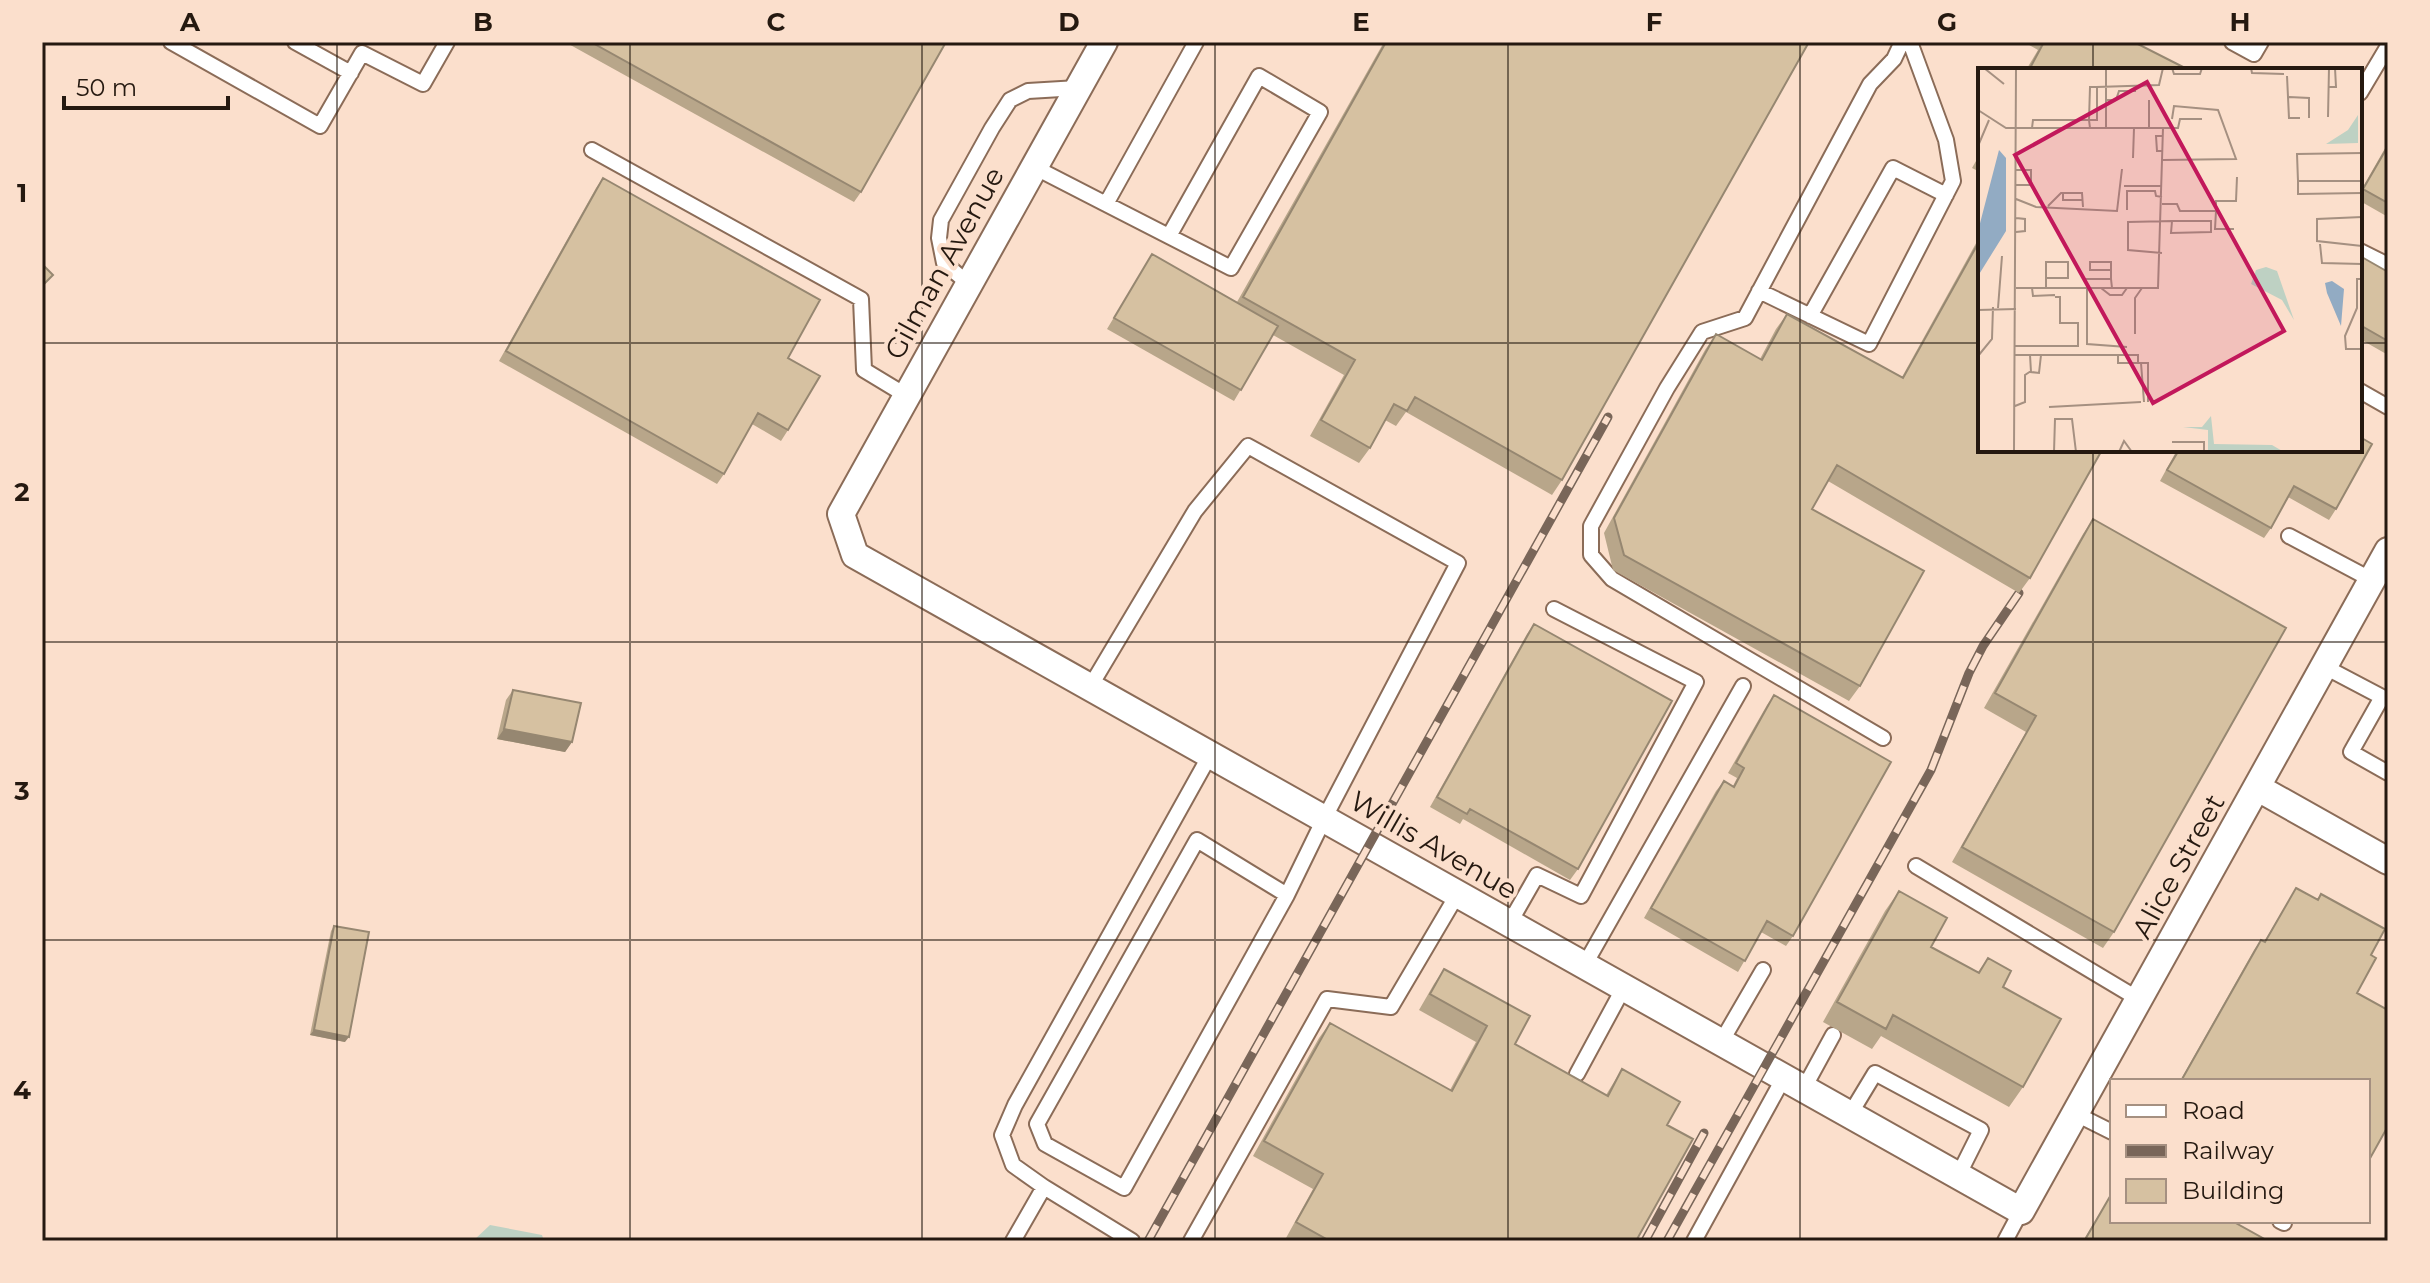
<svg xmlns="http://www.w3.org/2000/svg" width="2430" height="1283" font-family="Montserrat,sans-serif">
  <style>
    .green { fill: #bed1c3 }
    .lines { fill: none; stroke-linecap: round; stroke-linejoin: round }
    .service-casing { stroke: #8b6c58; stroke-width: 18 }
    .minor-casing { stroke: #8b6c58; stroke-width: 30 }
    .service { stroke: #fff; stroke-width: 14 }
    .minor { stroke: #fff; stroke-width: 26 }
    .rail-casing { stroke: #796659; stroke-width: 9 }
    .rail { stroke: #fbdfcc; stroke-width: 6; stroke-dasharray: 18; stroke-linecap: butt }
    .wall { fill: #b8a68a }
    .shaded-wall { fill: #968771 }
    .building { fill: #d6c1a1; stroke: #968771; stroke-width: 2 }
    .grid { fill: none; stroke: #251910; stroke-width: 2; stroke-opacity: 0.55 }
    .labels { text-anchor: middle; stroke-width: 8; stroke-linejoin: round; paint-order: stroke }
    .street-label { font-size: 28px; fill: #251910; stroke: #fbdfcc }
    .inset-road { fill: none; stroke: #a59081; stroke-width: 2 }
    .view { fill: #c2185b; fill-opacity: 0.15; stroke: #c2185b; stroke-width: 4 }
    .inset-edge { fill: none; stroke: #251910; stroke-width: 4 }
    .neatline { fill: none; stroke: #251910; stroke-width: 3 }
    .grid-label { font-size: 26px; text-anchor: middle; font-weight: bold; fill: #251910 }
  </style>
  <rect width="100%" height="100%" fill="#fbdfcc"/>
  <path class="green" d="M490,1225L542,1235L544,1241H473Z"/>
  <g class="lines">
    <defs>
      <path id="service" d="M171,42L320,126L362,53L423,84L447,42
        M295,42L351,73
        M2232,42L2254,54L2261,42
        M2360,93L2388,46
        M592,150L861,299L864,370L907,396
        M1034,167L1106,204L1196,42
        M1106,204L1231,268L1320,112L1259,76L1169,236
        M2360,251L2388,265
        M969,284L944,263L939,238L941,220L992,128L1010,100L1028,91L1078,88
        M1759,291L1869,344L1953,181L1946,140L1910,42
        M1810,316L1893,168L1946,195
        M2360,391L2388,407
        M2289,536L2372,580
        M2325,667L2382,697L2351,752L2388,773
        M1090,687L1195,511L1248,446L1458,563L1324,819L1287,895L1124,1188L1045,1144L1037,1124L1197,840L1287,895
        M1883,738L1612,579L1591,555V526L1667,388L1702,332L1745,318L1870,84L1894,59L1902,42
        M1916,866L2140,1000
        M1509,924L1537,875L1581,896L1696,682L1554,609
        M1584,966L1743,686
        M1720,1044L1763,970
        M1577,1074L1623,989
        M1803,1090L1833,1035
        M2076,1114L2112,1132
        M1849,1116L1875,1073L1981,1130L1958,1176
        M1044,1187L1013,1165L1002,1135L1015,1105L1210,755
        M2280,1221L2284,1223
        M1013,1241L1044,1187L1132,1241
        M1191,1241L1327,999L1391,1007L1457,895
        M1694,1241L1783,1079
        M2005,1241L2021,1211"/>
      <path id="minor" d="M1104,42L841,514L855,555L2021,1211L2388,551
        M2258,788L2388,861"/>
    </defs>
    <use href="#service" class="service-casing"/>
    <use href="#minor" class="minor-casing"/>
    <use href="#service" class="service"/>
    <use href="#minor" class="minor"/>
    <defs>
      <path id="rail" d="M1148,1241L1608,417
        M1645,1241L1704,1133
        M1667,1241L1931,770L1969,673L1983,646L2019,593"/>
    </defs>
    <use href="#rail" class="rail-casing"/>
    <use href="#rail" class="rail"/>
  </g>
  <path class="wall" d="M565,42H946L861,192L854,202Z
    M1384,42H1809L1562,480L1552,495L1406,412L1396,426L1385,420L1370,448L1359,463L1310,436L1344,375L1273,335L1234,401L1107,329L1152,254L1237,302Z
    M2024,42H2134L2189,70H2026L2038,50Z
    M2388,143V217L2360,201V192Z
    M1980,154V172L1972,168Z
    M603,178L788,358V430L781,441L752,424L724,474L717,484L499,361L596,188Z
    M1980,236V450L2030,578L2019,593L1828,481L1812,509L1860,686L1849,701L1613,570L1604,533L1705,350L1716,334L1760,359L1776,329L1787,314L1902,377Z
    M2360,256L2388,272V355L2360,339Z
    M2177,450H2360L2336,509L2329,520L2288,497L2271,528L2264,538L2160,481Z
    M2093,519L2114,932L2103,948L1952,862L2026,732L1984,708L2083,534Z
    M1534,624L1578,869L1570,880L1463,819L1460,824L1430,807L1527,634Z
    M513,690L572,742L565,752L497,739L506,700Z
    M1774,695L1793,936L1786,946L1761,932L1738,972L1644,918L1716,791L1724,781L1733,786L1737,778L1728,773L1767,705Z
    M2296,888L2317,900L2321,894L2371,955L2357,993L2368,1081H2180L2254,950L2261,940L2264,942Z
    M1899,891L1931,947L1978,972L1988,958L2003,987L2023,1087L2009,1107L1881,1036L1872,1049L1823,1022L1885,911Z
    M334,926L345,1042L310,1035L331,931Z
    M1444,969L1515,1044L1606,1095L1622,1069L1667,1125L1636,1241H1292L1286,1238L1313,1189L1253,1156L1319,1038L1330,1023L1450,1090L1476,1042L1419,1010L1434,984Z
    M2112,1193V1221L2268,1241H2083Z"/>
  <path class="shaded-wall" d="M504,729L572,742L565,752L497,739Z
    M314,1030L349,1037L345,1042L310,1035Z"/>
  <path class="building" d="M591,42H946L861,192Z
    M1386,42H1809L1562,480L1415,397L1407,411L1394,404L1370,448L1321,420L1355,360L1243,297Z
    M2044,42H2134L2189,70H2029Z
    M2388,146V203L2363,189Z
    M603,178L820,300L788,358L820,376L788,430L758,413L724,474L506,351Z
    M1980,240V450H2102L2030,578L1837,465L1812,509L1924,571L1860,686L1624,555L1614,518L1716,334L1762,360L1787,314L1903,378Z
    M1152,254L1278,326L1241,390L1114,318Z
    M2360,256L2388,272V341L2360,325Z
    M42,264L53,275L42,286Z
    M2360,437L2372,444L2336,509L2294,486L2271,528L2167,470L2179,450H2360Z
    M2093,519L2286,628L2114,932L1962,847L2036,716L1995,693Z
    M1534,624L1672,701L1578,869L1470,809L1467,814L1437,797Z
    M513,690L581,703L572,742L504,729Z
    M1774,695L1891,762L1793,936L1767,921L1745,961L1651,908L1724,781L1734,787L1744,768L1736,763Z
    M2296,888L2318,900L2321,894L2385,929L2371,955L2376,958L2357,993L2388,1010V1126L2368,1162V1081H2181L2261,940L2265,942Z
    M1899,891L1947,918L1931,947L1979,973L1988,958L2011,971L2003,987L2061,1019L2023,1087L1893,1015L1886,1029L1837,1002Z
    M334,926L369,932L349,1037L314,1030Z
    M1444,969L1530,1016L1515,1044L1608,1096L1622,1069L1680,1102L1667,1125L1693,1139L1636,1241H1330L1296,1222L1323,1174L1264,1141L1330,1023L1452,1091L1487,1026L1430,994Z
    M2112,1193V1221H2232L2268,1241H2091L2086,1238Z"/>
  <path class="grid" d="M337,42V1241M630,42V1241M922,42V1241M1215,42V1241M1508,42V1241M1800,42V1241M2093,42V70M42,343H1980M2360,343H2388M2093,450V1241M42,642H2388M42,940H2388"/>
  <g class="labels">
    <g class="street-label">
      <text transform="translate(944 263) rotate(-61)" y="10">Gilman Avenue</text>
      <text transform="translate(1434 845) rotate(30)" y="10">Willis Avenue</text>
      <text transform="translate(2178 866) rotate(-61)" y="10">Alice Street</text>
    </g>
  </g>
  <g transform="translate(1978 68)">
    <rect width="384" height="384" fill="#fbdfcc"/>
    <path d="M380,47V75L348,76L370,62ZM288,199L299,203L316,252L304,232L273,216L278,202ZM233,348L236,376L294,377L306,384H230V362L205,359H224Z" fill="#bed1c3"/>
    <path d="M21,82L28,90V163L0,208V163ZM354,213L366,221L363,258L349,225L347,215Z" fill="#92abc3"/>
    <path class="inset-road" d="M6,0L26,16M194,0L196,6H222L224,0M273,0L274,5L306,6M309,8L311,50H322M350,19H358L357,0M311,29L331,30V50M128,32H138L141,23H158M171,32V60M0,42L28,60H200L202,51H224M350,49L351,0M54,60L55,52H111L112,19H119M112,60L111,52H119V19L181,17L185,0M128,60V0M185,68H178L179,83H185M0,78L11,52M384,85L319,86L320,113H384M155,90L156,60M185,92L258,91L240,42L196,38L194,51M320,113V126L384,125M38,117H53V102H38M146,118H184M85,125V132H105M38,131L58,139L139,143L144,101M184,136H199L202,143H238V133H258L259,109M70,138L83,125H104L105,139M149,142V123H177L178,128L184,129M238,143L237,161H256M384,149L339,151V173L384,178M38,164L47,163V151L38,150M342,176L344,195L384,196M184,185L150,182V154L194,153H233V164L193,165L194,153M133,202H112V194H133V211M68,210H90V194H68V220M106,211H133L134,220M384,211H379V240L367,268L368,281H384M38,220H180L185,60M54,220L55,228L77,227M109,220V276L149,279M123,220L132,227H144L149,220M20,240L24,188M0,242L38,241M157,266V230L164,220M37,278H100V255H82V229H77M37,287H160V295H170V334M52,287L53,304L61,305L63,287M140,287V295H160M0,288L14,271L15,239M163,295L166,334M37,338L47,334V307L53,303M71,339L163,334M194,374H226V384M36,384L38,0M76,384L77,351H94L98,384M141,384L146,373L154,384"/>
    <path class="view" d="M169,14L306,263L175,335L37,87Z"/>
    <rect width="384" height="384" class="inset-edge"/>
  </g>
  <rect width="2430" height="1283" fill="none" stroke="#fbdfcc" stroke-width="88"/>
  <rect x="2110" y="1079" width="260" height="144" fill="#fbdfcc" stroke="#a59081" stroke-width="2"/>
  <rect x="2126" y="1105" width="40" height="12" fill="#ffffff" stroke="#a59081" stroke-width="2"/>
  <text x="2182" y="1119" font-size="24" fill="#251910">Road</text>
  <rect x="2126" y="1145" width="40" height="12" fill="#796659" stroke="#a59081" stroke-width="2"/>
  <text x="2182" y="1159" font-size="24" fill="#251910">Railway</text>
  <rect x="2126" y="1179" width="40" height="24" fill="#d6c1a1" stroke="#a59081" stroke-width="2"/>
  <text x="2182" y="1199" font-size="24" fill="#251910">Building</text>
  <path d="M64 96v12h164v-12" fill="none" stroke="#251910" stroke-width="4"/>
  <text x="76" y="96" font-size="24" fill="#251910" stroke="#fbdfcc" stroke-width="6" paint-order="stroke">50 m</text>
  <rect x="44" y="44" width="2342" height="1195" class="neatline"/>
  <g class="grid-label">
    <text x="190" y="31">A</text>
    <text x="483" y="31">B</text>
    <text x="776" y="31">C</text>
    <text x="1069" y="31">D</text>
    <text x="1361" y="31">E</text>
    <text x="1654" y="31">F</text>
    <text x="1947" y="31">G</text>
    <text x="2240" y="31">H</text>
    <text x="22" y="202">1</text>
    <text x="22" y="501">2</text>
    <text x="22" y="800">3</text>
    <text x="22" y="1099">4</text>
  </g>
</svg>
